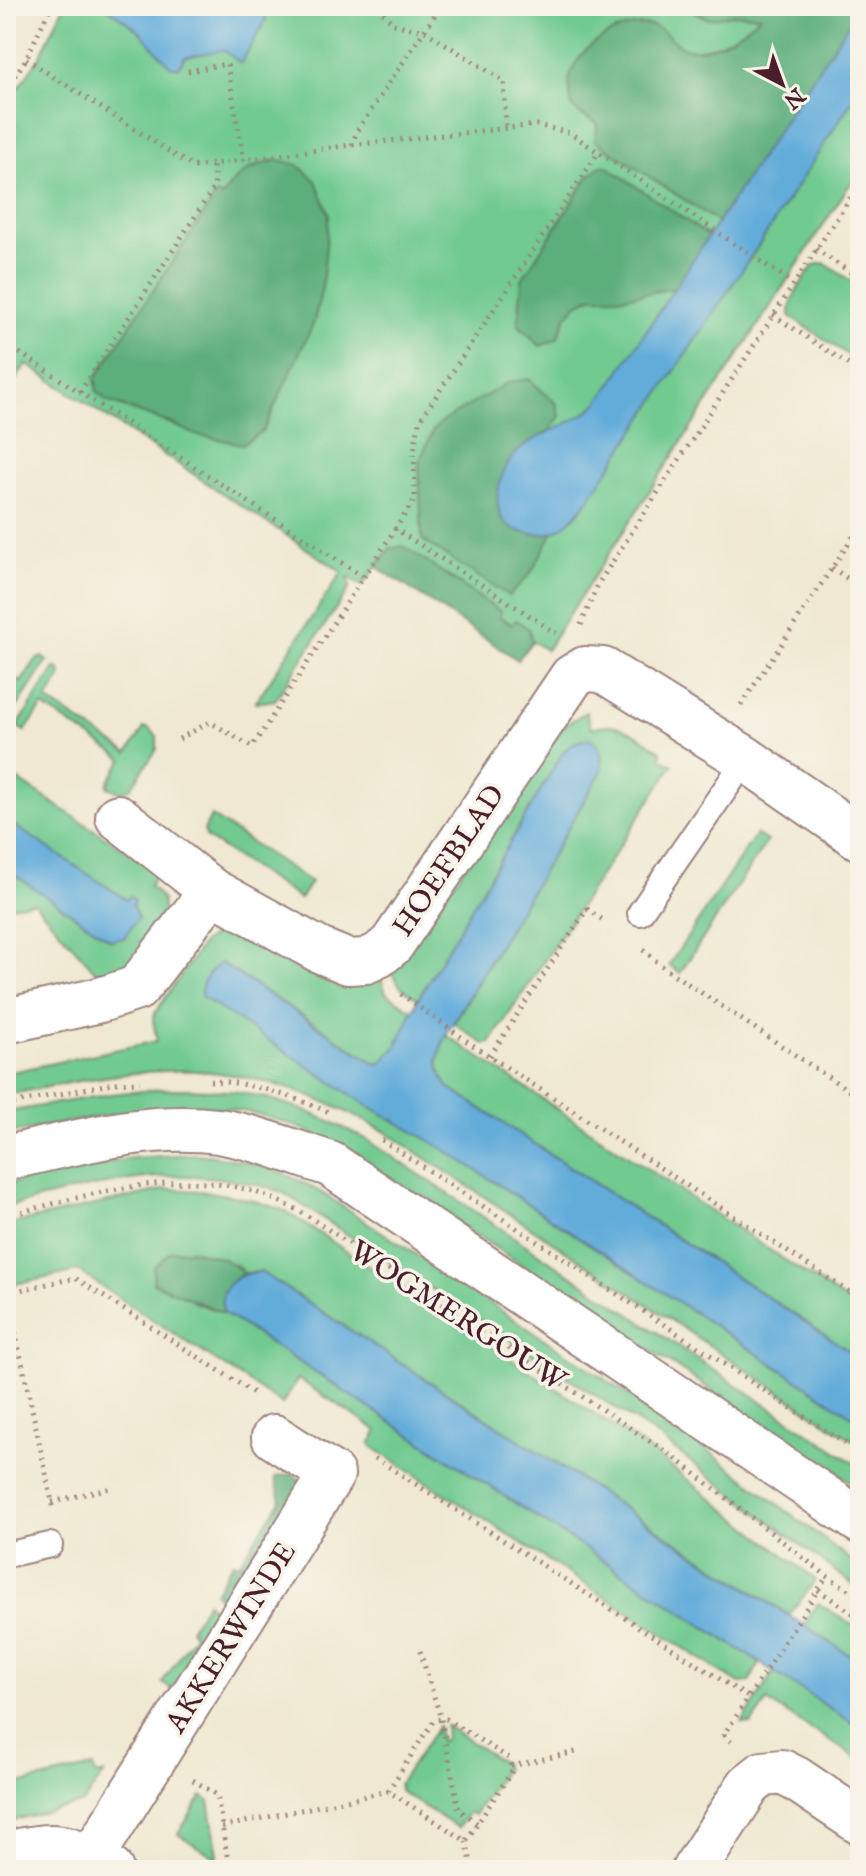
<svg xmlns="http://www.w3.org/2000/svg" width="866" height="1876" font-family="'IM FELL English',serif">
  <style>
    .green { fill: #71ca90; stroke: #5e745e; stroke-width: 2 }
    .forest { fill: #5cae7a; stroke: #536652; stroke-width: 2 }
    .water { fill: #62acda; stroke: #566682; stroke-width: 2 }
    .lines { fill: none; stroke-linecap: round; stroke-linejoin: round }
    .lane-casing { stroke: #9d847e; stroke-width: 28 }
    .street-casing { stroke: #9d847e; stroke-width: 48 }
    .secondary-casing { stroke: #9d847e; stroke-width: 48 }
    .path { stroke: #9d847e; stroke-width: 5; stroke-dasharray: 2 6; stroke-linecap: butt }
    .lane { stroke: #fff; stroke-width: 24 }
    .street { stroke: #fff; stroke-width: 44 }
    .secondary { stroke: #fff; stroke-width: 44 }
    .labels { text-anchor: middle; stroke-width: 7; stroke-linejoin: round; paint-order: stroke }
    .street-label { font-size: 30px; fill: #4a1f2b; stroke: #f7f3e8 }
  </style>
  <rect width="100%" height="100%" fill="#f7f3e8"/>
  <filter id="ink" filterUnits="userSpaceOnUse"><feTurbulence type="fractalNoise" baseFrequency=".0125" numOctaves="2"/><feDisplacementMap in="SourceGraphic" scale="16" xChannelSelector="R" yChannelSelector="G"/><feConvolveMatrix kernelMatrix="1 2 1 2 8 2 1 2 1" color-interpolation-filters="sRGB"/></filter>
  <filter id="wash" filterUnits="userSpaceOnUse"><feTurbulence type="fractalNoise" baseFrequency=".006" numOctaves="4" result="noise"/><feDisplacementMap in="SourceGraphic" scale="32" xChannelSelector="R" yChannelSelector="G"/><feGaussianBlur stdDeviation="1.8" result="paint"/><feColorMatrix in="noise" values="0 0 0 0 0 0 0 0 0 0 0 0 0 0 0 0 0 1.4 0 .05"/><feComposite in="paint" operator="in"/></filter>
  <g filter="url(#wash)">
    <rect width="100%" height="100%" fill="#f0e8d0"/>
    <path class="green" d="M64,6H860V169L546,650L391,547L362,586L348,577L350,587L275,700L255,703L342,572L26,364L6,395V368L14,356L6,351V106L40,56Z
      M824,263L860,287V363L790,316C789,297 803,281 814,265Z
      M42,657L47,661L8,721L6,706L17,689L6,681V672L21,682L36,660Z
      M55,668L60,670L61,677L47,700L128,753L144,728H148L157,736V749L130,789L120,792L108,787V783L123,759L43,706L25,731L17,727Z
      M586,712L591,728C619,718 640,736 662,752L661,758L673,765L490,1043L484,1044L454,1023L601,772L563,752L418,999L401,987L391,972L566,724Z
      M6,772L158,872L149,886C155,891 163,897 163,906C164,923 137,964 122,970C115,973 104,971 96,972L34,902L6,907V869L111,940L135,900L130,897L127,900L6,820Z
      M211,816L311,882L300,899L207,838L204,830Z
      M756,834L767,841L680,973L669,965Z
      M229,932C290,934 305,1007 381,978L386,993L413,1011L396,1047L380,1064L375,1063L221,963C210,971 200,982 201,996L362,1102L444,1149L860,1421V1445L386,1132C317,1094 243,1067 164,1071C111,1073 58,1085 6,1095V1073L157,1041L153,1020L155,1013L203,943L215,934Z
      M446,1035L860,1310V1358L448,1087C434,1063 436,1060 446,1035Z
      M162,1089C187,1089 212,1089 237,1092C283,1099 325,1118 366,1139L860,1467V1488L341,1146C307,1129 257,1110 219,1108C147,1104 76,1122 6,1134V1112L111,1094Z
      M197,1154C245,1159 287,1170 327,1196L676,1426L860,1567V1590L649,1430L282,1192C182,1159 104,1183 6,1207V1184L132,1158Z
      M166,1189C207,1190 247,1196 285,1211L647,1448L816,1580L789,1615L261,1272L244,1273L235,1264L193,1302L224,1313L760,1663L749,1682L738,1683L374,1448L370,1444L378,1431L298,1379L282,1404L78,1271L6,1286V1225Z
      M207,1602L219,1618L173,1690L162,1683L194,1635L190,1629Z
      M818,1603L860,1630V1662L804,1625Z
      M775,1670L860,1727V1760L767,1701L751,1724L742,1723Z
      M445,1725L503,1763L505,1769L474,1815L469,1812L458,1828L401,1792L399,1784L438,1726L440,1741L446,1739Z
      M93,1767L95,1774H104L83,1803L6,1822V1787Z
      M202,1796L209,1801L218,1855L216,1858L178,1834Z"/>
    <path class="forest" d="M684,6H860L718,222L595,141L598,123C585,117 570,112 570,95C570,90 568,82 570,77C579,45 621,20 653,26C667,29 675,48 689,49C714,52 742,33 760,16L736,14L708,19Z
      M279,160L298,165L316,181L329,214L322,287L314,322L263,431L243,444L196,435L172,424L107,401L97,392L95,379L217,194L222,197C235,176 255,163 279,160Z
      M601,166H606L709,236L675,288L624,297H591L577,304L566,317L557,339L540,346L518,324L522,279L589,176Z
      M529,379L557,404L560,416L549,431L514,454L533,534L553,532L531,573L509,596L422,540L419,463L433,430L443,421L509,382Z
      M403,546L501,612L499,617L512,624L516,620L529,629L532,641L518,660L377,567L390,549Z
      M192,1250L224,1259L244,1273L237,1276L223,1292L224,1313L153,1283L154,1267L171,1251Z
      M293,1474L304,1484L226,1608L215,1592L233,1562L239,1564L281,1500L275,1477Z"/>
    <path class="water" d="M105,6H264L266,20L241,63L223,50L185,57L179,67H171L140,32Z
      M860,6V88L757,248L589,499C579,512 569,526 553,532C544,535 532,534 523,532C491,526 494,491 506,467C523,434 564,431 591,409C600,402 607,389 614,380Z
      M590,738C602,748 603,757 601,772L446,1035C436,1060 434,1063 448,1087L860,1358V1421L444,1149L362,1102L201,996C200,983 210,971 220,963L374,1063L380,1064L396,1047L418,999L563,752L574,743Z
      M6,820L127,900L130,896L135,900L132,905L138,918L124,938L111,940L6,869Z
      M261,1272L860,1662V1728L224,1313C215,1286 237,1273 261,1272Z"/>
  </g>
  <g filter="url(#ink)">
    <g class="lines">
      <defs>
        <path id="lane" d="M640,913L746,759
          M6,1555L50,1545"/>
        <path id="street" d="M118,817L212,891L319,950L348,962L366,961L379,955L392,944L572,677L585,669L603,670L746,759L860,838
          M6,1021L100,1000L137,988L212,891
          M6,1854C54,1843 69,1843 111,1870
          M92,1857L332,1474L274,1437
          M694,1870L749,1785L763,1774L782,1772L796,1779L860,1822"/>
        <path id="secondary" d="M6,1158C75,1143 146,1122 218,1131C256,1137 293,1152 330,1164L860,1521"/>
      </defs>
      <use href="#lane" class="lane-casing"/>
      <use href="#street" class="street-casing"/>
      <use href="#secondary" class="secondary-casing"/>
      <path class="path" d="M378,6L393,24L425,31L504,81L506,129
        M26,59L193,167L352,145L536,125L570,133L793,283
        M188,71L227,64L244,161
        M6,89L26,59L51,6
        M352,145L357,131L441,6
        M816,249L860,279
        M773,315L860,372
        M6,344L362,576
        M6,358L12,348
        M80,392L215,186L213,165
        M394,528L556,633
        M832,568L860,587
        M581,625L598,584L860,183
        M741,705L860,526
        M179,739L210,722L252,747L415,499L414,451L419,422L598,153
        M643,950L667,970L860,1098
        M401,994L471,1044L860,1299
        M490,1056L587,909L606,922
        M210,1081C253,1082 293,1097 331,1113
        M6,1105L114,1083L140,1082
        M382,1140L860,1453
        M6,1216C83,1196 176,1167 255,1192C270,1197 285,1204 300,1211L671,1455L827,1576L860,1597
        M6,1293L75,1278L257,1395
        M7,1293L54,1511
        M375,1458L748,1697
        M52,1502L114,1487
        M818,1590L860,1618
        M420,1651L441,1719L459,1810L477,1823
        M731,1742L724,1735L827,1576
        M511,1766L576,1752
        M193,1780L217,1795L228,1861L222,1870
        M222,1827L388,1791L466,1841L512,1771L509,1758L446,1719L434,1720L388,1791
        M466,1841L473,1870"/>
      <use href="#lane" class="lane"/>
      <use href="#street" class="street"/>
      <use href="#secondary" class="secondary"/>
    </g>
  </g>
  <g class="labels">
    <g class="street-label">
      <text transform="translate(448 860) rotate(-56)" y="10">HOEFBLAD</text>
      <text transform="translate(458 1315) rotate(33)" y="10">WOGMERGOUW</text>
      <text transform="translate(230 1637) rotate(-58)" y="10">AKKERWINDE</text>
    </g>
  </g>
  <rect width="866" height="1876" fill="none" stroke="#f7f3e8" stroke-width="32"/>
  <g transform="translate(782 84) rotate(139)" stroke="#f7f3e8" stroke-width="6" paint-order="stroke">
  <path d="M0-6L14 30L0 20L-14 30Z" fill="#4a1f2b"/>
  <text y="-12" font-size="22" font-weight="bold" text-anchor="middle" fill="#4a1f2b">N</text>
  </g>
</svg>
